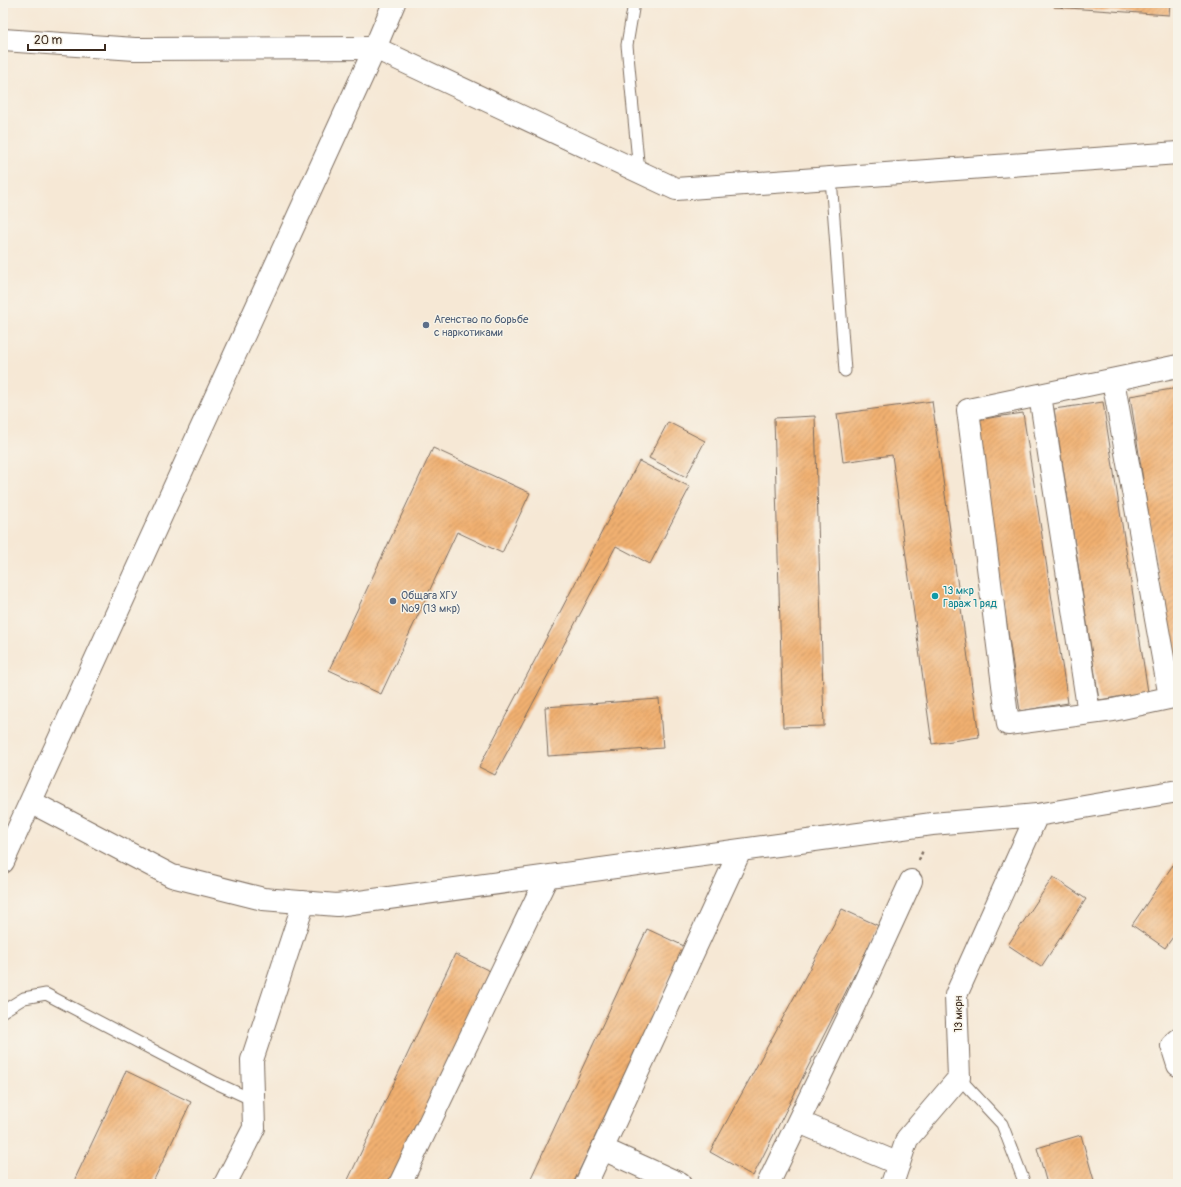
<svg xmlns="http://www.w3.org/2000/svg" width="1181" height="1187" font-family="Pangolin,sans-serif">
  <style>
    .building { fill: url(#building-hatch) }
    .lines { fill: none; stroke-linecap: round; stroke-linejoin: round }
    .lane-casing { stroke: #7c6c5e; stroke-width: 13 }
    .street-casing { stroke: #7c6c5e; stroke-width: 24 }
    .secondary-casing { stroke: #7c6c5e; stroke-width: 24 }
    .highway-casing { stroke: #7c6c5e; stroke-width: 24 }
    .path { stroke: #7c6c5e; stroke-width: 2.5; stroke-dasharray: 3 3; stroke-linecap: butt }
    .lane { stroke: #fff; stroke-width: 11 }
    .street { stroke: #fff; stroke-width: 22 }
    .secondary { stroke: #fff; stroke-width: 22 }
    .highway { stroke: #fff; stroke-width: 22 }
    .service-dot { fill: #5c6f8a; stroke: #f7f3e8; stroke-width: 1.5 }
    .culture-dot { fill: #0f9aa8; stroke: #f7f3e8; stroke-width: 1.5 }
    .labels { text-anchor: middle; stroke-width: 3; stroke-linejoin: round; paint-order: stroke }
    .service-label { font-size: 11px; fill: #4e5e75; stroke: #f7f3e8; text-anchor: start }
    .culture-label { font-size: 11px; fill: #0d838f; stroke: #f7f3e8; text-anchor: start }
    .street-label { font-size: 11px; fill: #3b2a1e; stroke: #f7f3e8 }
  </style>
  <defs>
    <pattern id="building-hatch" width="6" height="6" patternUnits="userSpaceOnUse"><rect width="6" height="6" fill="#f1b071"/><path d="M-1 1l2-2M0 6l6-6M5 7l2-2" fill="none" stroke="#c48f5c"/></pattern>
  </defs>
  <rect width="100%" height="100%" fill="#f7f3e8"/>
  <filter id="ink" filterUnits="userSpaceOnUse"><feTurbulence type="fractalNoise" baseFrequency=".025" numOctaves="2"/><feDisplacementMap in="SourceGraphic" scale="8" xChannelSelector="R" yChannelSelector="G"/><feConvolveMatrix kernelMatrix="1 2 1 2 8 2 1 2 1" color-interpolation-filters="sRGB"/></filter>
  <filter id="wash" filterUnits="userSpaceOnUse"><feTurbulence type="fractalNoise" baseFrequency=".012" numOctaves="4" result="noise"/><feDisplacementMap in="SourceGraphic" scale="16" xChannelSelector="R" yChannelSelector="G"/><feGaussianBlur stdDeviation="0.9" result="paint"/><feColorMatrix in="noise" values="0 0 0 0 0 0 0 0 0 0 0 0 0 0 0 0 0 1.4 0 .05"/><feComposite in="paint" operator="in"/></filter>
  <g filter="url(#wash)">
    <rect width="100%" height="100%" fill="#f6e8d5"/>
    <g id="blocks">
      <path class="building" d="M1054,3H1170L1169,15L1054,7Z
        M1178,388V686H1175L1130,396Z
        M932,401L979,737L932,744L892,455L843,462L837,414Z
        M1103,402L1148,692L1099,700L1054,409Z
        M1023,413L1068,703L1020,711L976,420Z
        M815,416L824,726L783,727L774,418Z
        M668,422L705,441L686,477L649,458Z
        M433,448L530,493L502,553L457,532L381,694L329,670Z
        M639,461L690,487L650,564L616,546L495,775L479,767Z
        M659,699L663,748L548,756L545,707Z
        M1175,862L1178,864V930L1165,948L1132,925Z
        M1053,877L1086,899L1041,967L1008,945Z
        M842,909L879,926L753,1176L710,1152Z
        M647,929L684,946L573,1184H543L531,1178Z
        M455,954L494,973L394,1184H346Z
        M126,1071L191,1102L152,1184H75L73,1183Z
        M1081,1135L1095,1184H1047L1037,1148Z"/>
    </g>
  </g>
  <g filter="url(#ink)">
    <use href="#blocks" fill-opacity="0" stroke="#7c6c5e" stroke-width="1"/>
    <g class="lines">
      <defs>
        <path id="lane" d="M634,3L627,45L639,172
          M831,178L845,371
          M3,1011L24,998L46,994L216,1083L253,1100
          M959,1078L1002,1124L1025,1184"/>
        <path id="street" d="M3,40L135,49L375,48
          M1178,366L968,410L1008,724L1113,710L1178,696
          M1113,380L1170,697
          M1040,395L1089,713
          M31,802L172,876L263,899L337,905L932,824L1037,815L1178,791
          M1178,1040L1172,1046L1178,1065
          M799,1122L899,1164
          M597,1161L603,1149L680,1184
          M225,1184L254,1128L252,1060L304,902
          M400,1184L547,877
          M586,1184L740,851
          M768,1184L850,1014L911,881
          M892,1184L907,1139L959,1078L956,995L1037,815"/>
        <path id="secondary" d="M375,48L676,189L1178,153"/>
        <path id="highway" d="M3,862L375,48L394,3"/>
      </defs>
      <use href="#lane" class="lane-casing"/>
      <use href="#street" class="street-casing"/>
      <use href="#secondary" class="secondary-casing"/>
      <use href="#highway" class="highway-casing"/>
      <path class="path" d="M919,860L923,850"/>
      <use href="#lane" class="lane"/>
      <use href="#street" class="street"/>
      <use href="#secondary" class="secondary"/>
      <use href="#highway" class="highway"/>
    </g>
  </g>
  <g class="service-dot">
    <circle cx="426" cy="325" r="4"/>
    <circle cx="393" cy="601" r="4"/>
  </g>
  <circle class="culture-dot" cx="935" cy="596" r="4"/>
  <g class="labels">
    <g class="service-label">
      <text x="434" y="323">Агенство по борьбе<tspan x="434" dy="13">с наркотиками</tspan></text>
      <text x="401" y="599">Общага ХГУ<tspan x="401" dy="13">№9 (13 мкр)</tspan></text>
    </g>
    <g class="culture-label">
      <text x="943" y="594">13 мкр<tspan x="943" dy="13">Гараж 1 ряд</tspan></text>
    </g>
    <g class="street-label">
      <text transform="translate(958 1014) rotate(-90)" y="4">13 мкрн</text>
    </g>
  </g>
  <rect width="1181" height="1187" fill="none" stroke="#f7f3e8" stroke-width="16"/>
  <path d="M28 44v6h77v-6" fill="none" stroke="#3b2a1e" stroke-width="2"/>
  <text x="34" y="44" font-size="12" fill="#3b2a1e" stroke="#f7f3e8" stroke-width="3" paint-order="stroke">20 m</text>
</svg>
